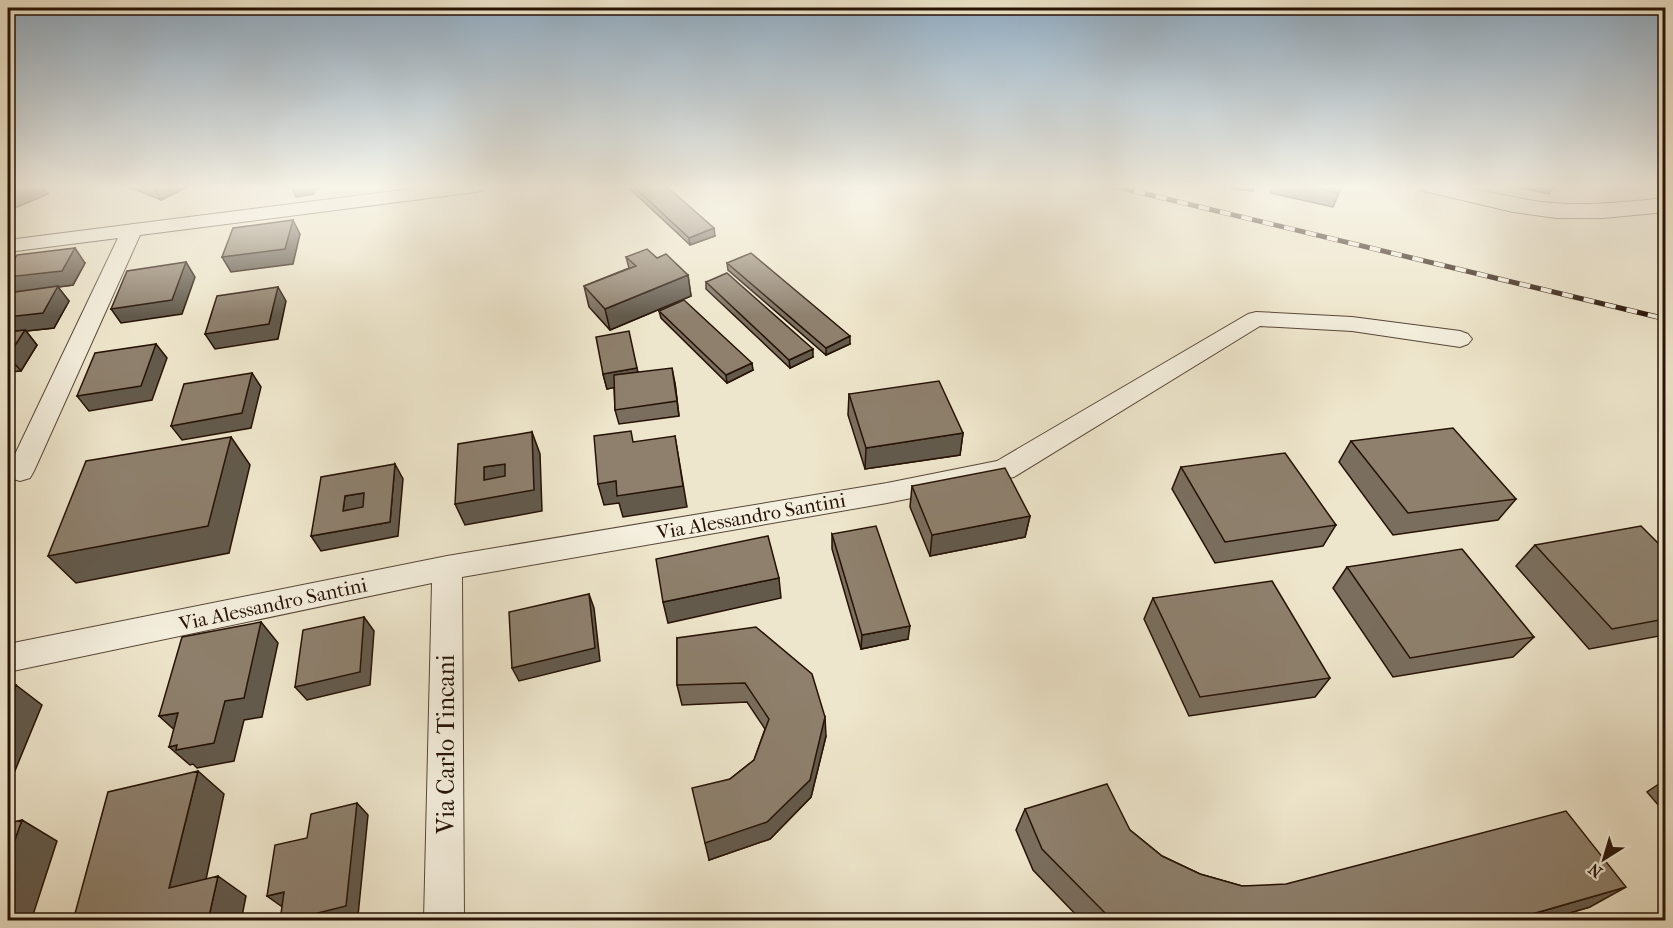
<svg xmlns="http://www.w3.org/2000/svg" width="1673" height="928" font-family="'IM FELL French Canon',serif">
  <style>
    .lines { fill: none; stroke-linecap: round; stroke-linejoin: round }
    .minor-casing { stroke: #584738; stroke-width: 2 }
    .tertiary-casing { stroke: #584738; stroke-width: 2 }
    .minor { fill: #f4efde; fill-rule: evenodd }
    .tertiary { fill: #f4efde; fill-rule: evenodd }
    .rail-casing { stroke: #261206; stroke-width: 5 }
    .rail { stroke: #f4efde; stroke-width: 4; stroke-dasharray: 11; stroke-linecap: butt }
    .wall { fill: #7a6e5e; stroke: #261206; stroke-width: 1.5 }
    .shaded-wall { fill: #635a4c; stroke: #261206; stroke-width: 1.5 }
    .building { fill: #8e806d; stroke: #261206; stroke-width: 1.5; fill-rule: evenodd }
    .labels { text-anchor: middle; stroke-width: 5; stroke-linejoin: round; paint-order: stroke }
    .street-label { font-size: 20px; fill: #261206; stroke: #f4efde }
    .near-street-label { font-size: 24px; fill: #261206; stroke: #f4efde }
  </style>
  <rect width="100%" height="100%" fill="#eee6cc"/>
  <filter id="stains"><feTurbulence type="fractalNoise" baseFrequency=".00333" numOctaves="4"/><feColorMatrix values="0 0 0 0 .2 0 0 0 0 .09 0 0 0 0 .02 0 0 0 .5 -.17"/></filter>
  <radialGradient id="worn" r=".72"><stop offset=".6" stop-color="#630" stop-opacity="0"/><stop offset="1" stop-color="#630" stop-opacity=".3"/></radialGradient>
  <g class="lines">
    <defs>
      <path id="minor" d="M434,186H486L483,190L476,192L140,235L34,471L30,478L20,481L10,478L8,469L118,238L8,252V240Z
        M1256,312L1352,317L1460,331L1468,334L1472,339L1468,344L1460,347L1352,331L1260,326L1014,477L887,503L462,577L464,920H424L432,583L8,672V644L447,556L887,483L997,461L1248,314Z"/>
      <path id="tertiary" d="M1420,186C1462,182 1501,197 1542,202C1583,207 1625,202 1666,198V212L1603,218H1556L1513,212L1424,191Z"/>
    </defs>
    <use href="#minor" class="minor-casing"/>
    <use href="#tertiary" class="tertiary-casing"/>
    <use href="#minor" class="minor"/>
    <use href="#tertiary" class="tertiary"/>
    <defs>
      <path id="rail" d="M1113,186L1666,319"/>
    </defs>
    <use href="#rail" class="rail-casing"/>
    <use href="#rail" class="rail"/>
  </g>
  <path class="wall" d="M127,186H189L161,200Z
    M629,186H666L715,236L690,245L629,188Z
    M1233,186H1255L1253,191L1234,189Z
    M1273,186H1341L1339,193L1333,207L1270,193Z
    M1513,186H1554L1549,194Z
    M1639,186H1651L1650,188Z
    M626,257L657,258L688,275L691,296L610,330L589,307L584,286L629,268Z
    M85,263L73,285L58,287L69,301L54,328L26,331L37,345L21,371L9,372L8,375V293L14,292L8,284V270Z
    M727,263L850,344L826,355L728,270Z
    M706,282L813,357L790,368L706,289Z
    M659,311L753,370L727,383L661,318Z
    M638,372L675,383L679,416L619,424L615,410L614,387L607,389L603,374Z
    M849,394L963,433L960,455L865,469L848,415Z
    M1351,441L1516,499L1498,520L1393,535L1339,462Z
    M1181,467L1336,525L1323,546L1215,563L1172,489Z
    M912,486L1030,516L1025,537L930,556L910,507Z
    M832,534L908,639L861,649L832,549Z
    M1535,545L1665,550V635L1589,649L1516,566Z
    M1347,567L1534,637L1513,657L1393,677L1333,588Z
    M1153,598L1330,678L1315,697L1189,716L1144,619Z
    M677,638L826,736L811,797L770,839L709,860L730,779L754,760L765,729L747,702L682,705L677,685Z
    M1665,780V813L1647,792Z
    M1025,809L1130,830L1162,856L1200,874L1242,886L1590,907L1542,921H1082L1033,870L1016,830Z"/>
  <path class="shaded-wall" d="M24,186H42L48,194L8,211V193Z
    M153,186H189L161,200Z
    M291,186H323L314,190V194L296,197Z
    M293,220L300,234L293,264L231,272L222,257Z
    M714,228L715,236L690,245L689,238Z
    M75,248L85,263L73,285L58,287L69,301L54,328L26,331L37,345L21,371L8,356V317L14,292L8,284V277Z
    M186,262L195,277L182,314L121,323L111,309Z
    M688,275L691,296L610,330L605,309Z
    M278,287L286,301L278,339L215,349L205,334Z
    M850,336V344L826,355V348Z
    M156,344L167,358L152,400L89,411L77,396Z
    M813,349V357L790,368L789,360Z
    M752,363L753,370L727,383L726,375Z
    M637,368L640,383L607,389L603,374Z
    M672,368L675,383L679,416L677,401Z
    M252,373L261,387L251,428L182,440L171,426Z
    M532,432L540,454L542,511L465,525L455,504L484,480V467L505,464L514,485Z
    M963,433L960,455L865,469L866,448Z
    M675,436L687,507L623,517L619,503L604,505L598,484Z
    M231,437L250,465L229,553L76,583L48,556Z
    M395,464L403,479L398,536L321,551L311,536L390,522Z
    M364,493L373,507L343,511L345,496Z
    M1030,516L1025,537L930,556L932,535Z
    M779,578L781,598L668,623L663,602Z
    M589,594L594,608L600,661L519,681L512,668Z
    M364,617L374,631L370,685L307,700L295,687Z
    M261,622L278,643L262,717L244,720L234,761L197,768L193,764L190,765L169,747L177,745L225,701Z
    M910,626L908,639L861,649L862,635Z
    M16,685L42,705L12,778L8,779V706Z
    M178,713L180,735L159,716Z
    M825,717L826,736L811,797L770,839L709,860L705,843Z
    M198,771L224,794L200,908L169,888Z
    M357,803L368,815L358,916L339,921H286Z
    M22,820L57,841L31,921H8V859Z
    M218,876L246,896L241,921H208Z
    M1626,887L1590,907L1542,921H1508Z
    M284,892L298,903L281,906L267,896Z"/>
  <path class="building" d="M8,186H24L8,193Z
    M633,186H666L714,228L689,238Z
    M1306,186H1341L1339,193Z
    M293,220L285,249L222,257L233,228Z
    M75,248L62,271L8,277V270L17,255Z
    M647,249L657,258L666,254L688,275L605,309L584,286L636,266L626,257Z
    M751,253L850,336L826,348L727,263Z
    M186,262L172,300L111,309L127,271Z
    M727,273L813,349L789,360L706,282Z
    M58,286L43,313L8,317V293Z
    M278,287L269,324L205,334L217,296Z
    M684,300L752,363L726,375L659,311Z
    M25,330L8,356V332Z
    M629,331L637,368L603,374L596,337Z
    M156,344L141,386L77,396L95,353Z
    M672,368L677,401L615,410L614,375Z
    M252,373L242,413L171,426L184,384Z
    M939,381L963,433L866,448L849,394Z
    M1453,428L1516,499L1408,513L1351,441Z
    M631,431L633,442L675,436L683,486L617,496L616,481L598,484L594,436Z
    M532,432L534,490L455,504L458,444ZM505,464V476L484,480V467Z
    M231,437L208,526L48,556L86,461Z
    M1285,453L1336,525L1225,542L1181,467Z
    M395,464L390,522L311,536L321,477ZM364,493L363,507L343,511L345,496Z
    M1005,468L1030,516L932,535L912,486Z
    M876,526L910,626L862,635L832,534Z
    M1641,526L1665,550V619L1612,629L1535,545Z
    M768,536L779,578L663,602L656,559Z
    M1462,549L1534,637L1410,658L1347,567Z
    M1272,581L1330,678L1200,697L1153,598Z
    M589,594L595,648L512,668L509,612Z
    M364,617L360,672L295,687L303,630Z
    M261,622L244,698L225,701L214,743L176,750L177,745L169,747L178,713L159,716L182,637Z
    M756,627L812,674L825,717L810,780L767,822L705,843L692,788L730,779L754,760L769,719L745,683L677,685V638Z
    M16,685L8,706V687Z
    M198,771L169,888L218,876L208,921H73L108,792Z
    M1107,784L1130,830L1162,856L1200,874L1242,886L1286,884L1566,811L1626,887L1508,921H1117L1106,914L1042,849L1025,809Z
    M357,803L346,906L286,921H280L284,892L267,896L275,845L307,838L311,814Z
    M22,820L8,859V823Z"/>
  <linearGradient id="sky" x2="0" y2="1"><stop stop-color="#8fabc2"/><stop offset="0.59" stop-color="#f7f4e8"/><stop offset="1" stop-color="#f7f4e8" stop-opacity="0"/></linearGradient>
  <rect width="1673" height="316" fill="url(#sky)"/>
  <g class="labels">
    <g class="street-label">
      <text transform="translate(751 516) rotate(-10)" y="7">Via Alessandro Santini</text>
      <text transform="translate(273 604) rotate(-12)" y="7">Via Alessandro Santini</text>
    </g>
    <g class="near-street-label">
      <text transform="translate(446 744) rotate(-90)" y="8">Via Carlo Tincani</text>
    </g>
  </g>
  <rect width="1673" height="928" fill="none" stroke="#eee6cc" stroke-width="30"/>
  <rect x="9" y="9" width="1655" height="910" fill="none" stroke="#261206" stroke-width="3"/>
  <rect x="15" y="15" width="1643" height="898" fill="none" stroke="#261206" stroke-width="1.5"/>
  <g transform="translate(1604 859) rotate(217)" stroke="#f4efde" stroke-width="4.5" paint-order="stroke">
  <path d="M0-4.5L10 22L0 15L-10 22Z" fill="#261206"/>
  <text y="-9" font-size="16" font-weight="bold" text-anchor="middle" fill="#261206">N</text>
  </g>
  <rect width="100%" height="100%" filter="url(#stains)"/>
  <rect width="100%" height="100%" fill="url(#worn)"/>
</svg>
